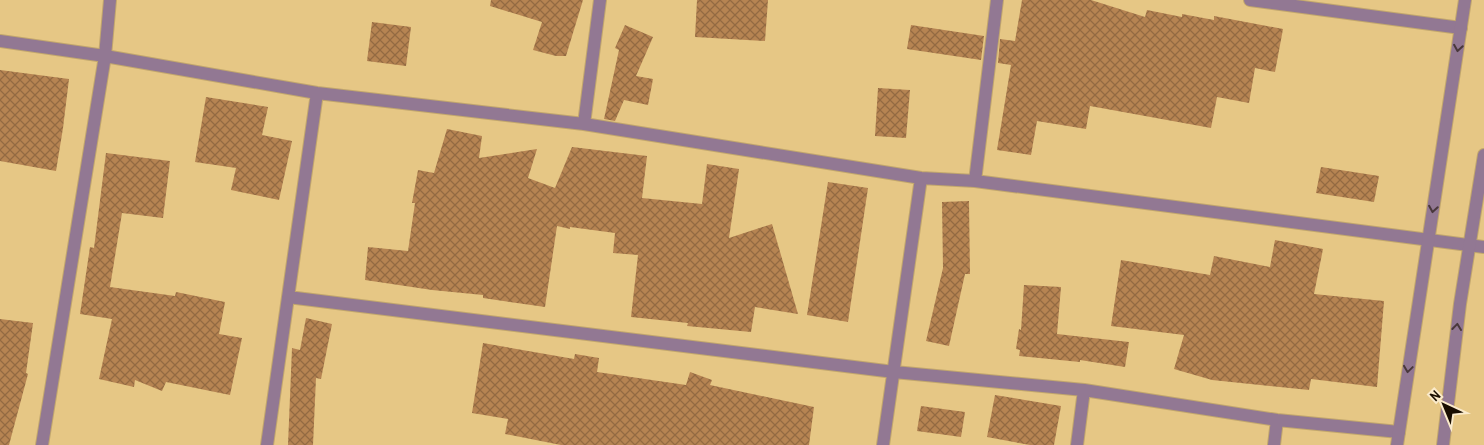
<svg xmlns="http://www.w3.org/2000/svg" width="1484" height="445" font-family="'Archivo Narrow',sans-serif">
  <style>
    .building { fill: url(#building-cross-hatch) }
    .lines { fill: none; stroke-linecap: round; stroke-linejoin: round }
    .minor-casing { stroke: #c1a66d; stroke-width: 14 }
    .tertiary-casing { stroke: #c1a66d; stroke-width: 14 }
    .minor { stroke: #927893; stroke-width: 12 }
    .tertiary { stroke: #927893; stroke-width: 12 }
    .oneway { stroke: #49383b }
  </style>
  <defs>
    <pattern id="building-cross-hatch" width="8" height="8" patternUnits="userSpaceOnUse" patternTransform="scale(1.25)"><rect width="8" height="8" fill="#b68452"/><path d="M0 0l8 8M0 8l8-8" fill="none" stroke="#936a42"/></pattern>
  </defs>
  <rect width="100%" height="100%" fill="#e6c785"/>
  <path class="building" d="M491,0H583L566,56H556L533,50L542,22L490,6Z
    M697,0H768L765,41L695,37Z
    M1022,0H1091L1145,17L1147,10L1182,17V14L1214,20V16L1283,29L1275,72L1255,68L1249,103L1217,97L1211,128L1090,106L1086,129L1037,121L1031,155L997,150L1011,65L998,63L1000,39L1015,41Z
    M372,22L411,27L406,66L367,61Z
    M625,25L653,37L636,76L653,79L648,105L624,100L615,121L604,119L619,50L615,48Z
    M911,25L984,36L981,60L907,49Z
    M0,70L69,79L63,128L56,171L0,161Z
    M878,88L910,90L906,138L875,136Z
    M206,97L268,107L262,135L292,141L279,200L231,190L236,168L195,162Z
    M447,129L482,136L479,158L537,149L528,178L555,188L572,147L647,156L642,198L702,204L707,164L739,169L729,238L772,224L798,314L755,307L751,332L687,326L688,323L631,317L638,255L613,253L615,233L570,227V229L557,226L545,307L483,298V295L432,290L365,280L368,247L408,251L415,203H412L418,170L434,173Z
    M106,153L170,161L163,218L122,213L110,287L175,296L176,292L225,302L219,334L242,338L230,395L166,382L162,391L135,380L134,387L99,379L112,319L80,314L90,247L94,248Z
    M1321,167L1379,176L1374,202L1316,193Z
    M828,182L868,188L848,322L807,315Z
    M969,201L970,274H965L949,346L926,341L943,268L942,202Z
    M1275,240L1323,249L1314,294L1384,301L1377,387L1311,379L1309,390L1212,380L1174,369L1184,335L1111,326L1121,260L1210,275L1214,256L1270,267Z
    M1024,285L1061,287L1057,334L1129,342L1125,367L1080,360V362L1019,356L1020,350L1016,349L1019,329L1021,330Z
    M306,318L332,324L321,379L316,378L313,445H288L292,348L300,350Z
    M0,319L33,323L26,373L28,374L9,445H0Z
    M483,343L574,359L575,354L599,358L597,372L686,385L690,372L712,380L710,385L814,407L809,445H561L505,434L508,419L472,413Z
    M995,395L1061,406L1054,445H1030L987,437Z
    M921,406L965,412L961,437L917,431Z"/>
  <g class="lines">
    <defs>
      <path id="minor" d="M1250,0L1461,28
        M0,41L105,56L317,93L584,124L921,178L975,181L1484,247
        M584,124L600,0
        M975,181L997,0
        M288,297L894,372L1084,390L1277,420L1399,432
        M42,445L105,56L110,0
        M267,445L317,93
        M883,445L921,178
        M1077,445L1084,390
        M1274,445L1277,420"/>
      <path id="tertiary" d="M1397,445L1465,0
        M1443,445L1460,304L1484,155"/>
    </defs>
    <use href="#minor" class="minor-casing"/>
    <use href="#tertiary" class="tertiary-casing"/>
    <use href="#minor" class="minor"/>
    <use href="#tertiary" class="tertiary"/>
  </g>
  <defs><path id="oneway-chevron" d="M-2-3.5L2.5 0L-2 3.5" fill="none" stroke-width="1.6" stroke-linecap="round" stroke-linejoin="round" transform="scale(1.25)"/></defs>
  <g class="oneway">
    <use href="#oneway-chevron" transform="translate(1458 48) rotate(99)"/>
    <use href="#oneway-chevron" transform="translate(1433 209) rotate(99)"/>
    <use href="#oneway-chevron" transform="translate(1457 327) rotate(-83)"/>
    <use href="#oneway-chevron" transform="translate(1408 369) rotate(98)"/>
  </g>
  <g transform="translate(1444 405) rotate(316)" stroke="#faeaca" stroke-width="4" paint-order="stroke">
  <path d="M0-4L9 19L0 12L-9 19Z" fill="#180d00"/>
  <text y="-8" font-size="14" font-weight="bold" text-anchor="middle" fill="#180d00">N</text>
  </g>
</svg>
